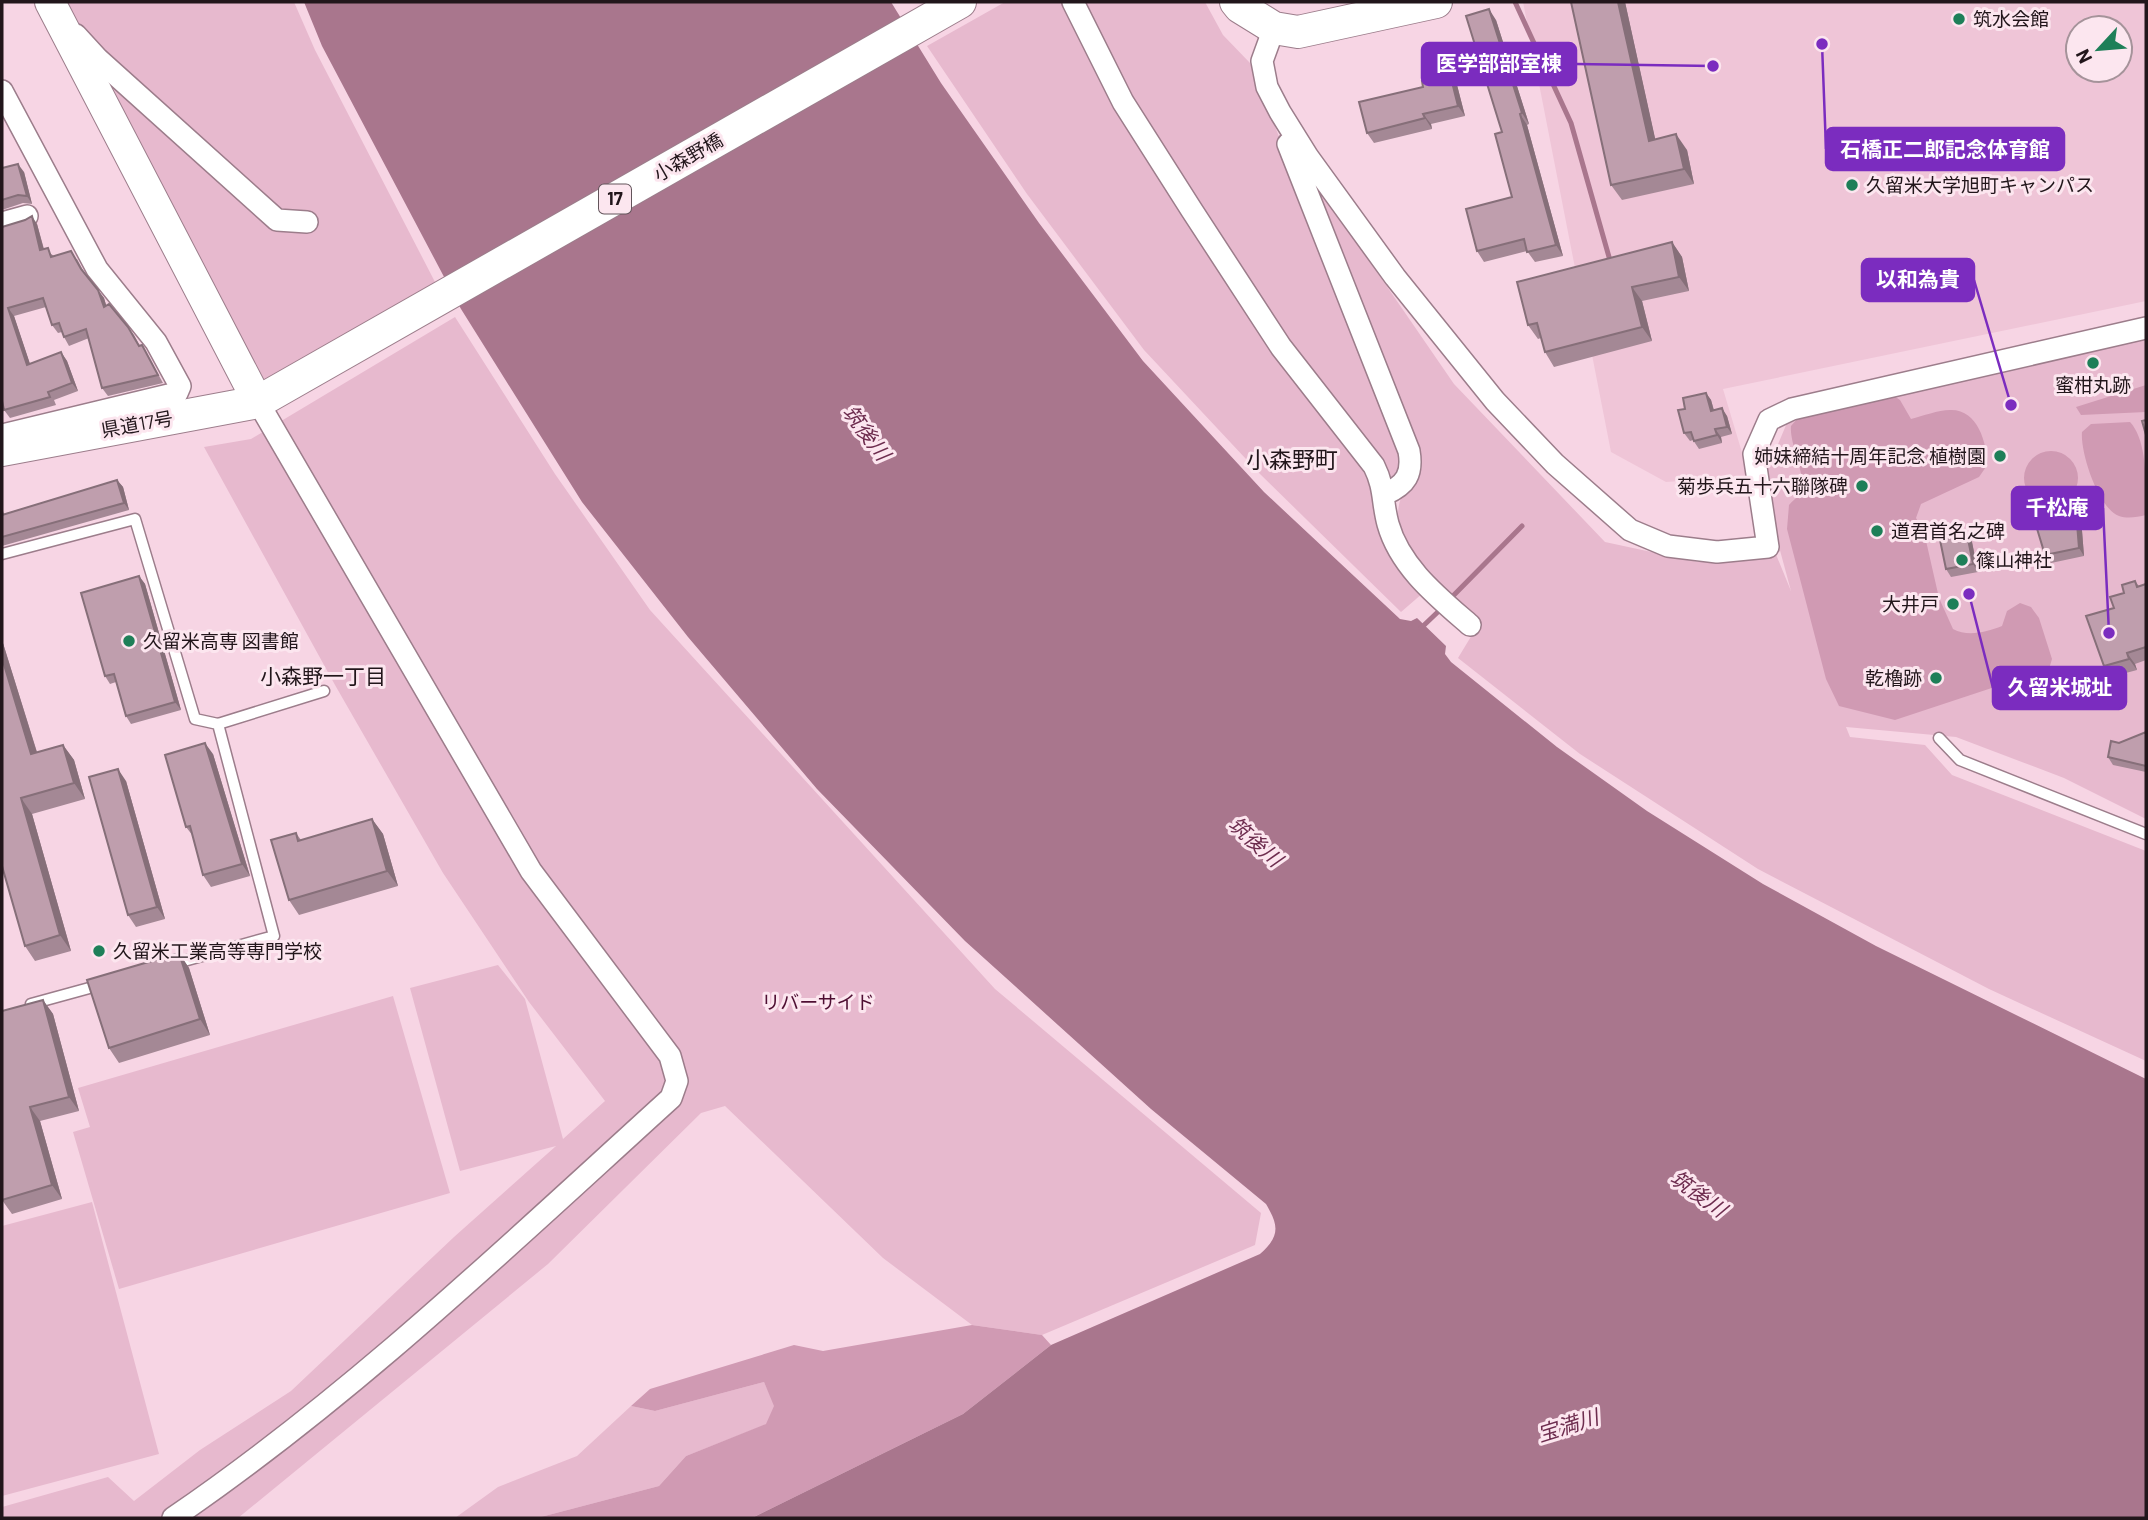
<svg xmlns="http://www.w3.org/2000/svg" width="2148" height="1520" font-family="Barlow,'Noto Sans JP',sans-serif">
  <style>
    .built { fill: #efc5d7; fill-rule: evenodd }
    .green { fill: #e7b9ce }
    .forest { fill: #d09ab3 }
    .water { fill: #a9768d }
    .lines { fill: none; stroke-linecap: round; stroke-linejoin: round }
    .stream { stroke: #a9768d; stroke-width: 5 }
    .lane-casing { stroke: #9c7d8b; stroke-width: 13 }
    .street-casing { stroke: #9c7d8b; stroke-width: 24 }
    .secondary-casing { stroke: #9c7d8b; stroke-width: 32 }
    .primary-casing { stroke: #9c7d8b; stroke-width: 34 }
    .lane { stroke: #fff; stroke-width: 10 }
    .street { stroke: #fff; stroke-width: 21 }
    .secondary { stroke: #fff; stroke-width: 30 }
    .primary { stroke: #fff; stroke-width: 32 }
    .wall { fill: #a48895 }
    .shaded-wall { fill: #866f79 }
    .building { fill: #bf9ead; stroke: #866f79; stroke-width: 2 }
    .poi-dot { fill: #1e7f58; stroke: #fce6ef; stroke-width: 2.5 }
    .labels { text-anchor: middle; stroke-width: 6; stroke-linejoin: round; paint-order: stroke }
    .shield { fill: #fce6ef; stroke: #63545b; stroke-width: 2 }
    .shield-label { font-size: 18px; font-weight: bold; fill: #22161b }
    .poi-label { font-size: 19px; fill: #22161b; stroke: #fce6ef; text-anchor: start }
    .street-label { font-size: 19px; fill: #22161b; stroke: #fce6ef }
    .park-label { font-size: 19px; fill: #4e0e32; stroke: #fce6ef }
    .water-label { font-size: 21px; font-style: italic; fill: #6e2d4f; stroke: #fce6ef }
    .neighbourhood-label { font-size: 21px; fill: #22161b; stroke: #fce6ef }
    .quarter-label { font-size: 23px; fill: #22161b; stroke: #fce6ef }
    .leader { fill: none; stroke: #7b2cbf; stroke-width: 2.5 }
    .callout-dot { fill: #7b2cbf; stroke: #fce6ef; stroke-width: 2.5 }
    .callout { fill: #7b2cbf; stroke: #7b2cbf; stroke-width: 2.5 }
    .callout-label { font-size: 21px; text-anchor: middle; font-weight: bold; fill: #fff }
  </style>
  <rect width="100%" height="100%" fill="#f7d5e4"/>
  <path class="built" d="M1523,2H2146V301L1723,389L1749,476L1666,482L1611,452ZM2078,28H2120V70H2078Z"/>
  <path class="green" d="M58,2H294L315,50L435,282L260,383Z
    M1005,2H1068L1370,475L1377,519L1392,560L1423,593L1401,612L1260,474L1144,350L1027,194L927,46Z
    M1082,2H1205L1223,35L1250,63L1402,449L1401,473L1388,484L1285,341L1127,96Z
    M1313,179L1454,384L1605,542L1698,562L1775,552L1791,591L1771,517L1765,475L1789,418L2146,334V819L2064,778L1956,737L1846,727L1850,737L1925,745L1952,775L2146,851V1061L1989,989L1758,869L1580,754L1458,658L1478,625C1448,596 1389,552 1399,505C1401,493 1415,478 1422,468Z
    M455,317L555,474L650,610L995,989L1261,1213L1255,1245L1042,1335L972,1325L883,1258L725,1106L701,1113L548,1264L238,1518H2V1507L108,1477L134,1501L200,1450L291,1391L454,1237L556,1146L460,1171L410,988L498,965L525,999L563,1139L605,1101L529,1002L443,873L335,685L204,447L251,439Z
    M393,996L450,1193L119,1289L73,1132L90,1127L78,1088Z
    M92,1202L159,1454L2,1496V1226Z
    M764,1382L775,1406L767,1424L686,1456L659,1486L537,1518H455L498,1487L577,1456L631,1406L655,1411Z"/>
  <path class="forest" d="M2146,385V412L2081,415L2076,407Z
    M1894,396L1900,400L1911,419C1923,416 1938,410 1950,410C1978,409 1986,442 1988,464L1979,477L1921,504L1916,518L1924,532L1939,598L1953,629C1968,637 1986,632 2002,626L2007,611L2020,603L2031,607L2039,618L2052,659L2049,669L1895,720L1839,706L1826,679L1787,529L1789,505C1792,501 1798,497 1801,493C1808,479 1789,444 1791,426L1797,419Z
    M2130,422C2148,441 2146,487 2146,515C2137,517 2128,519 2119,516C2098,508 2080,452 2082,432L2091,424Z
    M2024 478a27 27 0 1 1 54 0a27 27 0 1 1-54 0Z
    M972,1325L1042,1335L1051,1345L963,1414L752,1518H537L659,1486L686,1456L766,1424L774,1406L764,1382L655,1411L631,1406L650,1389L794,1345L823,1351Z"/>
  <path class="water" d="M304,2H891L941,83L1039,223L1143,361L1264,492L1400,619L1411,621L1417,618L1446,646L1445,654L1451,662L1557,747L1647,811L1763,884L1876,946L2146,1079V1518H752L963,1414L1051,1345L1260,1254C1280,1236 1279,1226 1266,1204L1151,1109L965,941L817,789L688,637L582,502L461,309L322,46Z"/>
  <g class="lines">
    <path class="stream" d="M1515,2L1571,123L1611,264
      M1448,601L1522,526
      M1421,628L1442,608"/>
    <defs>
      <path id="lane" d="M2,554L135,519L195,719L218,724L274,936L173,964
        M218,724L324,691
        M1939,738L1960,760L2146,834
        M31,1004L104,984"/>
      <path id="street" d="M1073,2L1123,102L1191,209L1281,347L1374,466C1385,488 1382,502 1388,524C1400,567 1438,597 1470,625
        M1274,28L1262,61L1267,87L1280,112L1308,157L1395,277L1495,401L1555,464L1630,530L1668,546L1717,552L1768,547L1754,454L1769,420L1792,409L2146,328
        M76,35L98,59L277,220L307,222
        M2,91L97,269L156,342L180,386L177,393L2,435
        M1288,144L1409,451C1413,474 1406,485 1385,494
        M2,223L27,216
        M173,1518C353,1395 510,1244 671,1098L677,1081L670,1056L531,871L258,402"/>
      <path id="secondary" d="M50,2L258,402"/>
      <path id="primary" d="M1236,2L1240,7L1274,28L1298,32L1436,2
        M2,450L258,402L960,2"/>
    </defs>
    <use href="#lane" class="lane-casing"/>
    <use href="#street" class="street-casing"/>
    <use href="#secondary" class="secondary-casing"/>
    <use href="#primary" class="primary-casing"/>
    <use href="#lane" class="lane"/>
    <use href="#street" class="street"/>
    <use href="#secondary" class="secondary"/>
    <use href="#primary" class="primary"/>
  </g>
  <path class="wall" d="M1571,2H1625L1655,139L1687,150L1694,184L1622,200L1611,185Z
    M1496,20L1529,124L1527,125L1563,256L1535,262L1527,251L1484,262L1477,251L1512,197L1502,132Z
    M1450,74L1457,85L1465,116L1431,124L1432,129L1374,143L1367,133L1423,87Z
    M2,168L24,172L32,204L23,203L2,210Z
    M37,224L44,249L54,256L77,259L85,274L104,298L106,305L134,335L140,346L142,345L147,354L163,383L108,396L102,388L89,338L69,346L64,337L62,332L58,333L52,325L46,307L14,316L30,364L61,352L67,361L78,391L54,400L56,405L10,418L4,410L2,227Z
    M1672,242L1682,257L1689,291L1642,301L1652,341L1554,367L1545,352L1541,338L1538,339L1528,325Z
    M1706,393L1711,400L1714,410L1727,416L1732,434L1721,437L1722,443L1699,449L1693,440L1690,441L1684,433L1685,409Z
    M117,480L123,487L129,510L2,546V508L4,514Z
    M2081,518L2084,556L2051,563L2045,555Z
    M1967,534L1972,542L1978,572L1951,577L1946,569Z
    M139,576L145,584L181,710L131,724L126,716L116,682L110,684L105,676Z
    M2135,581L2139,586L2146,584V660L2135,664L2137,670L2111,677L2104,666L2114,608L2124,593Z
    M2,640L37,752L63,745L74,760L85,799L32,814L71,951L35,961L25,946Z
    M2028,668L2041,691L2017,703L2001,693L1996,685Z
    M2146,732V772L2113,765L2108,757L2119,743Z
    M213,754L250,876L211,887L203,875L193,836L186,827Z
    M126,781L165,919L136,927L128,915Z
    M372,819L383,834L398,886L299,915L289,900L296,833L301,840Z
    M179,953L189,968L210,1035L119,1063L109,1048Z
    M43,1000L53,1014L79,1111L40,1121L62,1199L12,1214L2,1200Z"/>
  <path class="shaded-wall" d="M1618,2H1625L1659,156L1649,141Z
    M1489,9L1496,20L1529,124L1522,113Z
    M1450,74L1457,85L1465,116L1458,106Z
    M1423,114L1431,124L1432,129L1425,118Z
    M1520,114L1527,125L1563,256L1556,245Z
    M1676,134L1687,150L1694,184L1684,169Z
    M18,164L24,172L32,204L27,196Z
    M32,216L37,224L46,258L40,250Z
    M1672,242L1682,257L1689,291L1679,277Z
    M1632,287L1642,301L1652,341L1642,327Z
    M98,290L104,298L109,315L104,307Z
    M8,308L14,316L33,373L27,365Z
    M61,352L67,361L78,391L72,383Z
    M1706,393L1711,400L1716,419L1711,411Z
    M1722,408L1727,416L1732,434L1727,427Z
    M1715,429L1721,437L1722,443L1717,435Z
    M117,480L123,487L129,510L124,503Z
    M2076,511L2081,518L2084,556L2079,548Z
    M1967,534L1972,542L1978,572L1973,564Z
    M139,576L145,584L181,710L175,702Z
    M2,640L42,769L31,754L2,658Z
    M2127,653L2135,664L2137,670L2129,659Z
    M205,743L213,754L250,876L242,864Z
    M63,745L74,760L85,799L74,783Z
    M118,769L126,781L165,919L157,907Z
    M21,798L32,814L71,951L60,935Z
    M372,819L383,834L398,886L387,871Z
    M179,953L189,968L210,1035L200,1019Z
    M43,1000L53,1014L79,1111L69,1097Z
    M30,1107L40,1121L62,1199L52,1185Z"/>
  <path class="building" d="M1571,2H1618L1649,141L1676,134L1684,169L1611,185Z
    M1489,9L1522,113L1520,114L1556,245L1527,252L1524,239L1477,251L1466,209L1512,197L1495,134L1502,132L1466,16Z
    M1450,74L1458,106L1423,114L1425,118L1367,133L1359,102L1423,87L1422,81Z
    M18,164L27,196L18,195L2,200V168Z
    M32,216L40,250L48,248L51,257L71,251L81,269L98,290L104,307L109,304L128,327L139,346L142,345L158,375L102,388L86,329L64,337L59,323L52,325L43,298L8,308L27,365L61,352L72,383L48,392L50,397L4,410L2,401V227L25,220Z
    M1672,242L1679,277L1632,287L1642,327L1545,352L1537,323L1528,325L1517,282Z
    M1706,393L1711,411L1722,408L1727,427L1715,429L1717,435L1694,441L1691,432L1684,433L1678,410L1685,409L1683,398Z
    M2146,420V435L2142,421Z
    M117,480L124,503L2,537V515Z
    M2076,511L2079,548L2045,555L2035,522Z
    M1967,534L1973,564L1946,569L1940,540Z
    M139,576L175,702L126,716L114,674L105,676L81,593Z
    M2135,581L2137,587L2146,584V647L2127,653L2129,659L2104,666L2086,616L2114,608L2110,597L2124,593L2122,585Z
    M2,658L31,754L63,745L74,783L21,798L60,935L25,946L2,866Z
    M2146,732V766L2108,757L2111,741L2119,743Z
    M205,743L242,864L203,875L190,826L186,827L165,755Z
    M118,769L157,907L128,915L89,777Z
    M372,819L387,871L289,900L271,840L296,833L298,841Z
    M179,953L200,1019L109,1048L87,980Z
    M43,1000L69,1097L30,1107L52,1185L2,1200V1011Z"/>
  <g class="poi-dot">
    <circle cx="1959" cy="19" r="7"/>
    <circle cx="1852" cy="185" r="7"/>
    <circle cx="2093" cy="363" r="7"/>
    <circle cx="2000" cy="456" r="7"/>
    <circle cx="1862" cy="486" r="7"/>
    <circle cx="1877" cy="531" r="7"/>
    <circle cx="1962" cy="560" r="7"/>
    <circle cx="1953" cy="604" r="7"/>
    <circle cx="129" cy="641" r="7"/>
    <circle cx="1936" cy="678" r="7"/>
    <circle cx="99" cy="951" r="7"/>
  </g>
  <g class="labels">
    <rect class="shield" x="599" y="184.5" width="32" height="29" rx="5"/>
    <g class="shield-label">
      <text x="615" y="205">17</text>
    </g>
    <g class="poi-label">
      <text x="1973" y="26">筑水会館</text>
      <text x="1866" y="192">久留米大学旭町キャンパス</text>
      <text x="2093" y="392" text-anchor="middle">蜜柑丸跡</text>
      <text x="1986" y="463" text-anchor="end">姉妹締結十周年記念 植樹園</text>
      <text x="1848" y="493" text-anchor="end">菊歩兵五十六聯隊碑</text>
      <text x="1891" y="538">道君首名之碑</text>
      <text x="1976" y="567">篠山神社</text>
      <text x="1939" y="611" text-anchor="end">大井戸</text>
      <text x="143" y="648">久留米高専 図書館</text>
      <text x="1922" y="685" text-anchor="end">乾櫓跡</text>
      <text x="113" y="958">久留米工業高等専門学校</text>
    </g>
    <g class="street-label">
      <text transform="translate(688 157) rotate(-30)" y="7">小森野橋</text>
      <text transform="translate(137 424) rotate(-10)" y="7">県道17号</text>
    </g>
    <g class="park-label">
      <text x="818" y="1009">リバーサイド</text>
    </g>
    <g class="water-label">
      <text transform="translate(866 433) rotate(53)" y="7">筑後川</text>
      <text transform="translate(1255 842) rotate(41)" y="7">筑後川</text>
      <text transform="translate(1698 1194) rotate(36)" y="7">筑後川</text>
      <text transform="translate(1568 1426) rotate(-17)" y="7">宝満川</text>
    </g>
    <g class="neighbourhood-label">
      <text x="323" y="684">小森野一丁目</text>
    </g>
    <g class="quarter-label">
      <text x="1292" y="468">小森野町</text>
    </g>
  </g>
  <path class="leader" d="M1713 66L1576 64M1822 44L1826 149M2011 405L1974 280M2109 633L2103 508M1969 594L1993 688"/>
  <g class="callout-dot">
    <circle cx="1713" cy="66" r="7"/>
    <circle cx="1822" cy="44" r="7"/>
    <circle cx="2011" cy="405" r="7"/>
    <circle cx="2109" cy="633" r="7"/>
    <circle cx="1969" cy="594" r="7"/>
  </g>
  <g class="callout">
    <rect x="1422" y="43" width="154" height="42" rx="7"/>
    <rect x="1826" y="128" width="238" height="42" rx="7"/>
    <rect x="1862" y="259" width="112" height="42" rx="7"/>
    <rect x="2012" y="487" width="91" height="42" rx="7"/>
    <rect x="1993" y="667" width="133" height="42" rx="7"/>
  </g>
  <g class="callout-label">
    <text x="1499" y="71">医学部部室棟</text>
    <text x="1945" y="157">石橋正二郎記念体育館</text>
    <text x="1918" y="287">以和為貴</text>
    <text x="2057" y="515">千松庵</text>
    <text x="2060" y="695">久留米城址</text>
  </g>
  <rect width="2148" height="1520" fill="none" stroke="#22161b" stroke-width="7"/>
  <g transform="translate(2099 49) rotate(244)"><circle r="33" fill="#fce6ef" stroke="#a5939a" stroke-width="2"/>
  <path d="M0-5L12 26L0 18L-12 26Z" fill="#1e7f58"/>
  <text y="-10" font-size="19" font-weight="bold" text-anchor="middle" fill="#22161b">N</text>
  </g>
</svg>
